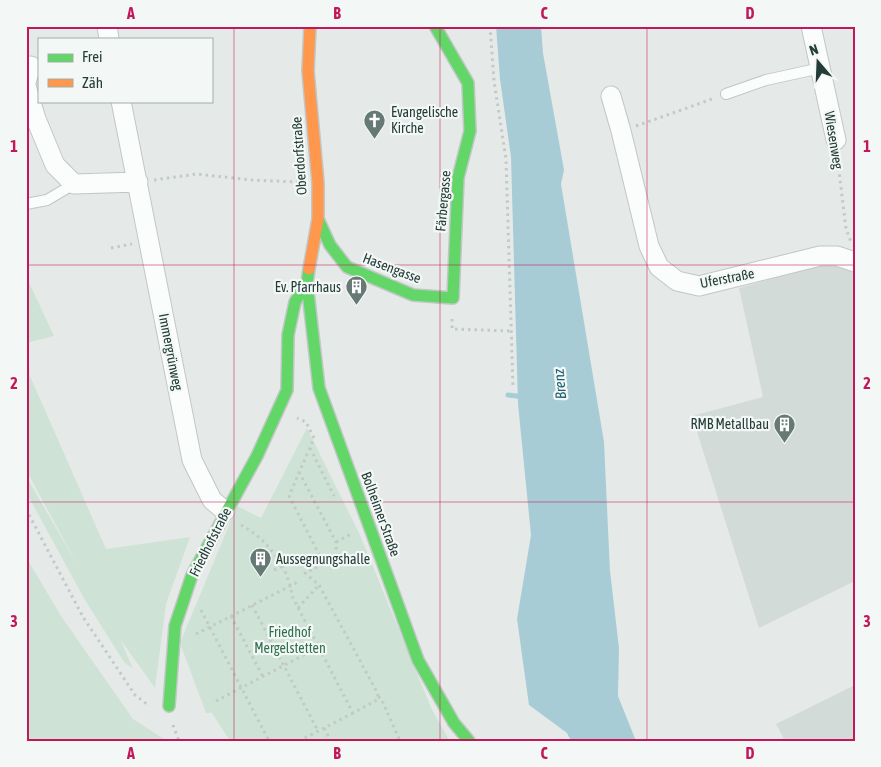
<svg xmlns="http://www.w3.org/2000/svg" width="881" height="767" font-family="'Asap Condensed',sans-serif">
  <style>
    .built { fill: #d3dbd8 }
    .green { fill: #cfe2d6 }
    .water { fill: #a8ccd6 }
    .lines { fill: none; stroke-linecap: round; stroke-linejoin: round }
    .stream { stroke: #a8ccd6; stroke-width: 5 }
    .lane-casing { stroke: #c2c7c5; stroke-width: 12 }
    .street-casing { stroke: #c2c7c5; stroke-width: 21 }
    .fast-casing { stroke: #c0c7c5; stroke-width: 14 }
    .slow-casing { stroke: #c0c7c5; stroke-width: 14 }
    .path { stroke: #c2cac7; stroke-width: 3; stroke-dasharray: 2.5 4; stroke-linecap: butt }
    .lane { stroke: #fbfcfc; stroke-width: 10 }
    .street { stroke: #fbfcfc; stroke-width: 19 }
    .fast { stroke: #63d668; stroke-width: 11 }
    .slow { stroke: #ff974d; stroke-width: 11 }
    .grid { fill: none; stroke: #c2185b; stroke-width: 1; stroke-opacity: 0.55 }
    .labels { text-anchor: middle; stroke-width: 4.5; stroke-linejoin: round; paint-order: stroke }
    .poi-label { font-size: 14px; fill: #233c37; stroke: #f3f8f6; text-anchor: start }
    .street-label { font-size: 14px; fill: #233c37; stroke: #f3f8f6 }
    .park-label { font-size: 14px; fill: #30714e; stroke: #f3f8f6 }
    .water-label { font-size: 15px; font-style: italic; fill: #206075; stroke: #f3f8f6 }
    .neatline { fill: none; stroke: #c2185b; stroke-width: 2 }
    .grid-label { font-size: 16px; text-anchor: middle; font-weight: bold; fill: #c2185b }
  </style>
  <rect width="100%" height="100%" fill="#e5eae8"/>
  <path class="built" d="M855,255V581L759,628L692,416L763,397L739,288Z
    M855,685V741H785L776,724Z"/>
  <path class="green" d="M26,276L54,336L26,343Z
    M26,367L106,549L190,537L166,604L155,688L120,639L133,669L124,662L85,600L26,492V476L78,566L26,470Z
    M307,428L360,535L432,710L450,741H230L212,713H206L180,643L237,506L261,518Z
    M26,557L61,616L133,719L167,741H26Z"/>
  <path class="water" d="M496,26H541L543,53L564,170L561,184L604,442L610,571L619,648L618,696L636,741H571L567,733L529,705L517,619L531,535L518,404L511,157L500,79Z"/>
  <g class="lines">
    <path class="stream" d="M508,395L525,397"/>
    <defs>
      <path id="lane" d="M726,94L766,80L821,68
        M26,204L47,200L74,184"/>
      <path id="street" d="M107,26L109,39
        M811,26L836,140
        M26,82L31,66
        M26,86L36,119L55,165L74,184L138,182
        M611,96L621,131L649,246L659,267L677,281L699,286L820,256H837L855,262
        M121,101L192,460L212,500L225,511"/>
      <path id="fast" d="M318,219L330,245L347,267L413,295L453,298L458,178L470,131L468,83L435,26
        M309,269L307,283L319,388L418,660L454,723L469,741
        M169,706L175,626L192,575L257,456L287,390L288,335L295,302L306,283"/>
      <path id="slow" d="M309,269L318,219V183L308,71L310,26"/>
    </defs>
    <use href="#lane" class="lane-casing"/>
    <use href="#street" class="street-casing"/>
    <use href="#fast" class="fast-casing"/>
    <use href="#slow" class="slow-casing"/>
    <path class="path" d="M490,26L494,81L506,159L513,388
      M636,126L715,98
      M837,155L846,229L851,242
      M154,180L197,174L251,180L297,182
      M111,248L132,244
      M452,319V329L511,331
      M310,448L334,496
      M299,472L336,542L335,545L339,556L324,564
      M26,509L83,617L135,695L148,705
      M241,525C266,538 289,567 292,596L353,713L377,700L378,694L319,585L305,573L324,564L289,496L314,438L306,422L297,418
      M336,542L351,534
      M274,570L281,567
      M252,605L318,731
      M298,608L319,585
      M201,610L269,741
      M231,616L263,677
      M196,634L298,582
      M378,697L381,698L400,741
      M216,701L319,647
      M173,725L179,741
      M324,728L331,741
      M299,741L353,713"/>
    <use href="#lane" class="lane"/>
    <use href="#street" class="street"/>
    <use href="#fast" class="fast"/>
    <use href="#slow" class="slow"/>
  </g>
  <path class="grid" d="M234,26V741M440,26V741M647,26V741M26,265H855M26,502H855"/>
  <defs>
    <symbol id="church-pin" viewBox="-11 -11 22 30"><path d="M0 17L-7.5 6A9.5 9.5 0 1 1 7.5 6Z" fill="#677975" stroke="#f3f8f6"/><path d="M-1.2-6h2.4v3.5h3.3v2.4h-3.3V6h-2.4V-.1h-3.3v-2.4h3.3Z" fill="#fff"/></symbol>
    <symbol id="building-pin" viewBox="-11 -11 22 30"><path d="M0 17L-7.5 6A9.5 9.5 0 1 1 7.5 6Z" fill="#677975" stroke="#f3f8f6"/><path d="M-4-6H4V6H1V3H-1V6H-4ZM-2.5-4.3h1.7v1.8h-1.7ZM.8-4.3h1.7v1.8H.8ZM-2.5-1h1.7V.8h-1.7ZM.8-1h1.7V.8H.8Z" fill="#fff"/></symbol>
  </defs>
  <g fill-rule="evenodd">
    <use href="#church-pin" x="362" y="108" width="25" height="34"/>
    <use href="#building-pin" x="344" y="274" width="25" height="34"/>
    <use href="#building-pin" x="772" y="412" width="25" height="34"/>
    <use href="#building-pin" x="248" y="546" width="25" height="34"/>
  </g>
  <g class="labels">
    <g class="poi-label">
      <text x="391" y="117">Evangelische<tspan x="391" dy="16">Kirche</tspan></text>
      <text x="341" y="292" text-anchor="end">Ev. Pfarrhaus</text>
      <text x="769" y="429" text-anchor="end">RMB Metallbau</text>
      <text x="276" y="564">Aussegnungshalle</text>
    </g>
    <g class="street-label">
      <text transform="translate(834 140) rotate(81)" y="5">Wiesenweg</text>
      <text transform="translate(299 156) rotate(-94)" y="5">Oberdorfstraße</text>
      <text transform="translate(443 201) rotate(-85)" y="5">Färbergasse</text>
      <text transform="translate(392 268) rotate(21)" y="5">Hasengasse</text>
      <text transform="translate(727 278) rotate(-11)" y="5">Uferstraße</text>
      <text transform="translate(171 352) rotate(79)" y="5">Immergrünweg</text>
      <text transform="translate(381 514) rotate(70)" y="5">Bolheimer Straße</text>
      <text transform="translate(210 542) rotate(-63)" y="5">Friedhofstraße</text>
    </g>
    <g class="park-label">
      <text x="290" y="637">Friedhof<tspan x="290" dy="16">Mergelstetten</tspan></text>
    </g>
    <g class="water-label">
      <text transform="translate(560 384) rotate(-95)" y="5">Brenz</text>
    </g>
  </g>
  <rect width="881" height="767" fill="none" stroke="#f3f8f6" stroke-width="55"/>
  <rect x="38" y="38" width="175" height="65" fill="#f3f8f6" stroke="#a0adaa"/>
  <rect x="48" y="54" width="25" height="8" fill="#63d668" stroke="#a0adaa"/>
  <text x="82" y="62" font-size="15" fill="#233c37">Frei</text>
  <rect x="48" y="79" width="25" height="8" fill="#ff974d" stroke="#a0adaa"/>
  <text x="82" y="88" font-size="15" fill="#233c37">Zäh</text>
  <g transform="translate(818 62) rotate(341)" stroke="#f3f8f6" stroke-width="4" paint-order="stroke">
  <path d="M0-4L9 19L0 12L-9 19Z" fill="#233c37"/>
  <text y="-8" font-size="14" font-weight="bold" text-anchor="middle" fill="#233c37">N</text>
  </g>
  <rect x="28" y="28" width="826" height="712" class="neatline"/>
  <g class="grid-label">
    <text x="131" y="19">A</text>
    <text x="337" y="19">B</text>
    <text x="544" y="19">C</text>
    <text x="750" y="19">D</text>
    <text x="14" y="152">1</text>
    <text x="867" y="152">1</text>
    <text x="14" y="389">2</text>
    <text x="867" y="389">2</text>
    <text x="14" y="627">3</text>
    <text x="867" y="627">3</text>
    <text x="131" y="759">A</text>
    <text x="337" y="759">B</text>
    <text x="544" y="759">C</text>
    <text x="750" y="759">D</text>
  </g>
</svg>
